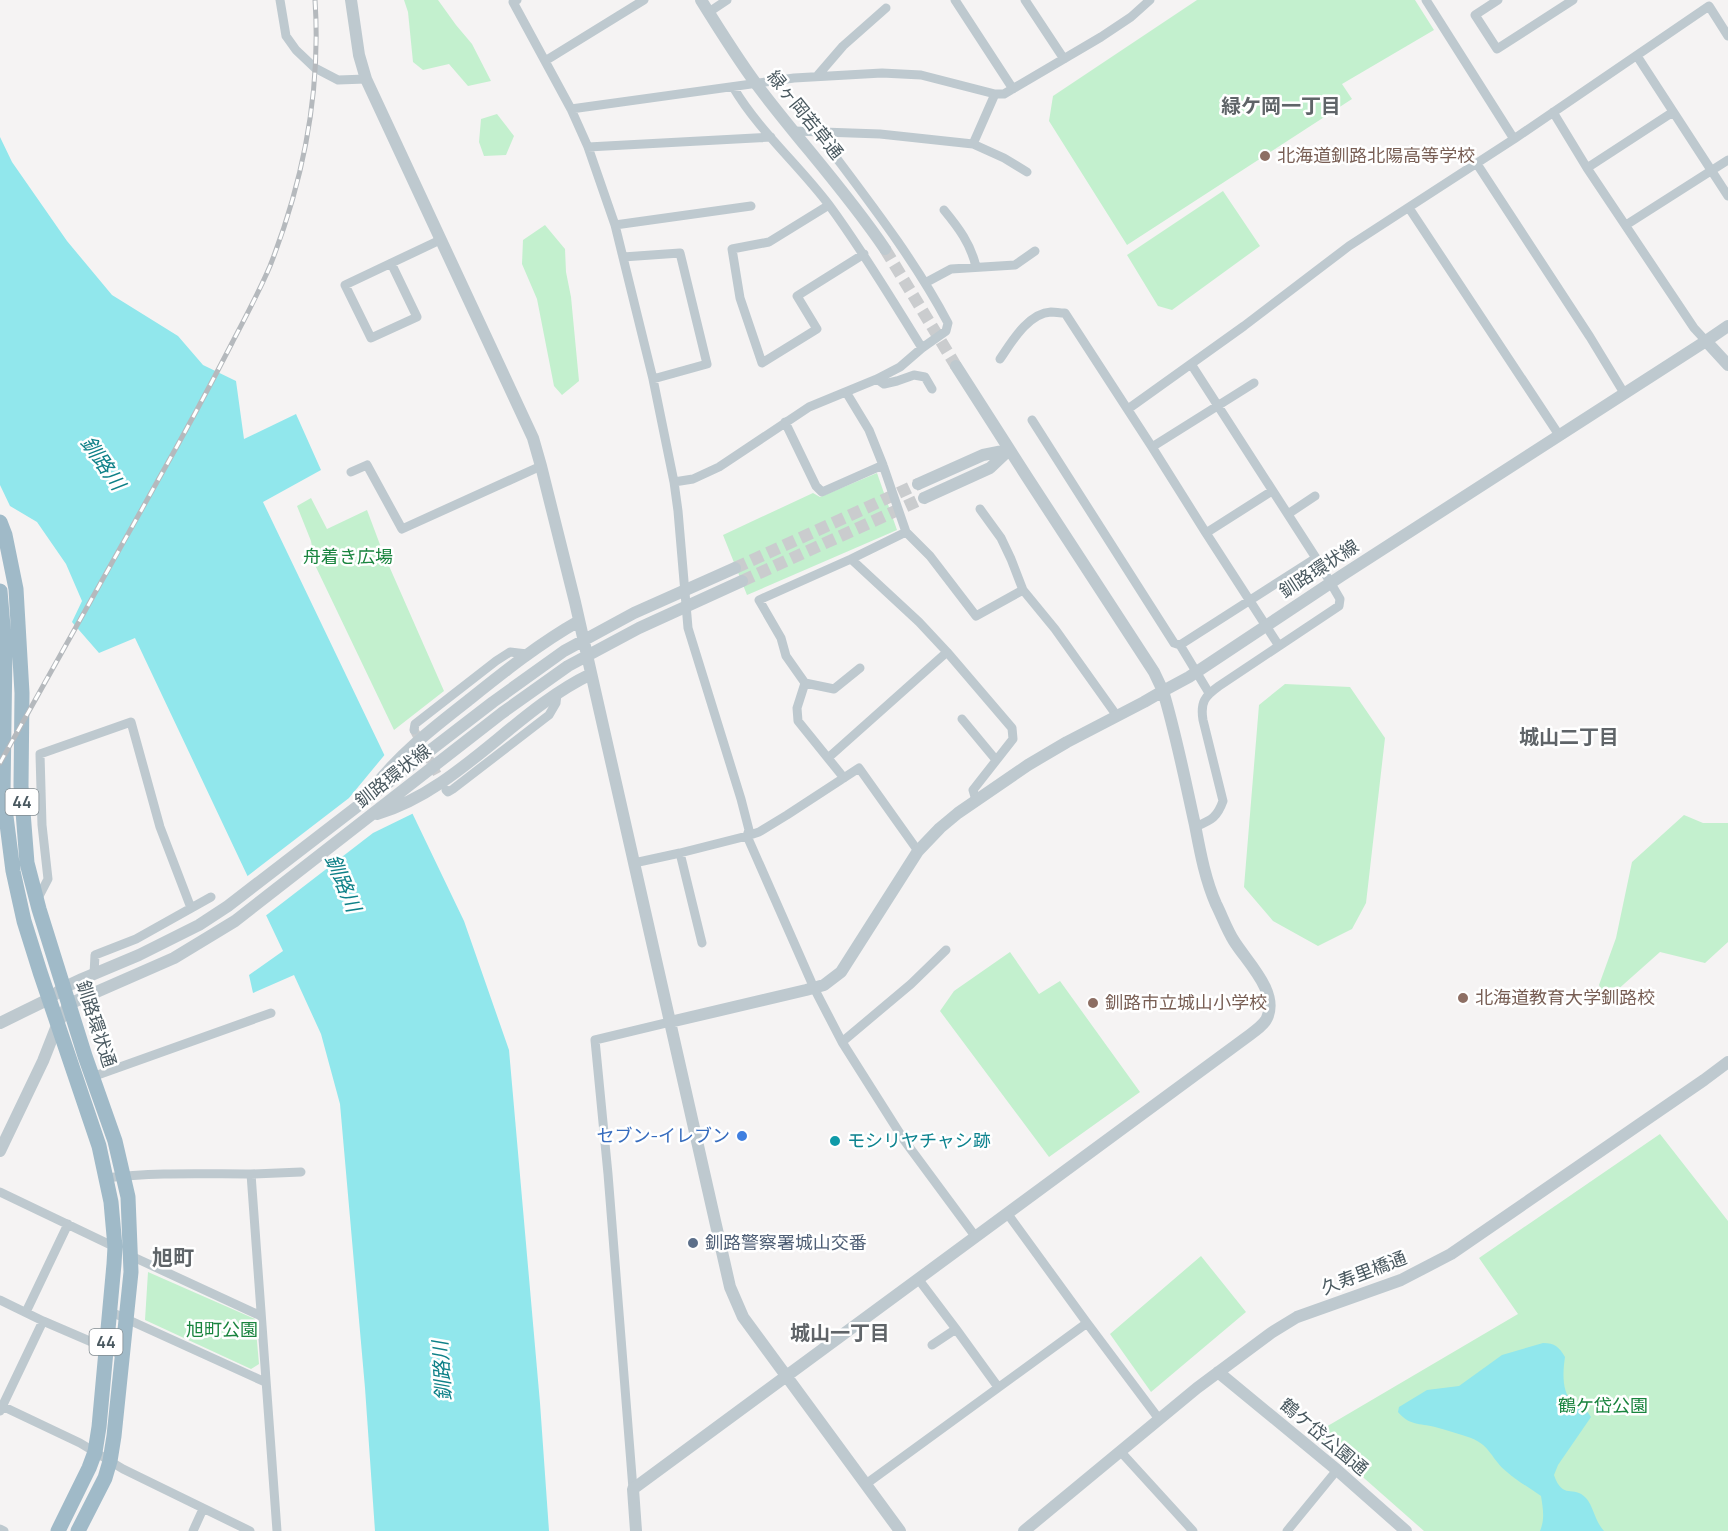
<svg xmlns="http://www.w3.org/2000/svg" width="1728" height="1531" font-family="Manrope,'Noto Sans JP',sans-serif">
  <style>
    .green { fill: #c3f0ce }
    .water { fill: #91e7ec }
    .pier { fill: #f5f3f3 }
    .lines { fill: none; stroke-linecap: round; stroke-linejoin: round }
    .minor-tunnel { stroke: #caccce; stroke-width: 9; stroke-dasharray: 9 4.5; stroke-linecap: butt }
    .tertiary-tunnel { stroke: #caccce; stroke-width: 12; stroke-dasharray: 12 6; stroke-linecap: butt }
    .minor { stroke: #bec9cf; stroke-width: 9 }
    .tertiary { stroke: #bec9cf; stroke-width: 12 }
    .trunk { stroke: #a0bac8; stroke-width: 15 }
    .rail-casing { stroke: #b5b9bd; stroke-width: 5 }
    .rail { stroke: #fff; stroke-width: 3; stroke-dasharray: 9; stroke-linecap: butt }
    .education-dot { fill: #8d6e63; stroke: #fff; stroke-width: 2 }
    .shop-dot { fill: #3f7fe0; stroke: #fff; stroke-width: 2 }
    .culture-dot { fill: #0f9aa8; stroke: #fff; stroke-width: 2 }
    .service-dot { fill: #5c6f8a; stroke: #fff; stroke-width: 2 }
    .labels { text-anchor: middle; stroke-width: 5; stroke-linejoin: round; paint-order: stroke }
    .shield { fill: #fff; stroke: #808b90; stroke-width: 1.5 }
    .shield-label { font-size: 16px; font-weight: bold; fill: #4a5960 }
    .street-label { font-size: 18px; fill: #4a5960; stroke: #fff }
    .education-label { font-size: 18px; fill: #785e54; stroke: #fff; text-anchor: start }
    .park-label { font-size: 18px; fill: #19843e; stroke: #fff }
    .shop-label { font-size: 18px; fill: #366cbe; stroke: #fff; text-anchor: end }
    .culture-label { font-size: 18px; fill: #0d838f; stroke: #fff; text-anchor: start }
    .service-label { font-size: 18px; fill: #4e5e75; stroke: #fff; text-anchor: start }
    .neighbourhood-label { font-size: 20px; font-weight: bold; fill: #5f6468; stroke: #fff }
    .water-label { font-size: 20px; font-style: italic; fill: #0f8188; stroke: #fff }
    .quarter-label { font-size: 21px; font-weight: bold; fill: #5f6468; stroke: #fff }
  </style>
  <rect width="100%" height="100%" fill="#f5f3f3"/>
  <path class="green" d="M404,0H438L456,25L472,44L491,81L468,86L449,64L423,70L413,62L408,12Z
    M1197,0H1415L1434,30L1342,84L1352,99L1127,245L1049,121L1053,96Z
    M497,114L514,136L506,155L484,156L479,142L481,119Z
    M1223,191L1260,246L1172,310L1158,306L1127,255Z
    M545,225L565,249L566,272L571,297L579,381L562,395L554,386L537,299L522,264L523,240Z
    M877,473L897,530L747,595L723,535L813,493L820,497Z
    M311,498L327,529L367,510L382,550L444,691L394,730L315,565L311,541L297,506Z
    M1285,684L1350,687L1385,738L1366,903L1352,929L1318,946L1273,921L1244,887L1259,705Z
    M1684,815L1703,823H1728V942L1705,963L1660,952L1606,1000L1599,985L1616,938L1632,862Z
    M1010,952L1039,994L1060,981L1140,1092L1049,1157L940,1011L954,991Z
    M1660,1134L1728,1221V1531H1424L1314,1434L1518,1314L1479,1258Z
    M1201,1256L1246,1312L1151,1392L1110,1334Z
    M148,1272L255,1319L259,1364L251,1369L145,1320Z"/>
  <path class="water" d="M0,137L12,162L67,241L112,295L178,336L203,365L236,381L244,439L296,414L321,470L263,502L464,921L509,1050L540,1403L549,1531H375L365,1388L340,1104L321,1034L294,975L253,993L249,975L283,951L135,638L99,653L72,622L82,601L66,564L37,522L10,506L0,485Z
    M1543,1343C1555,1343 1559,1347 1565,1357C1563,1370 1561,1393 1573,1402C1582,1408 1585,1407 1591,1417L1558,1465L1554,1475C1563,1501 1573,1484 1586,1498C1594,1507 1594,1520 1604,1531H1540C1545,1519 1543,1509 1541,1496C1530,1488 1517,1481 1507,1472C1491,1459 1491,1446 1471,1438C1459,1434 1447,1430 1435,1427C1419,1423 1410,1426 1398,1412L1399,1407L1427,1390L1459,1386L1502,1355Z"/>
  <path class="pier" d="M387,752L416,812L373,833L264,917L245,878L349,798Z"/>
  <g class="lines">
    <path class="minor-tunnel" d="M414,730L443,785"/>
    <path class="tertiary-tunnel" d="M885,249L956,366
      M735,568L918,484
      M742,581L924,498"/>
    <path class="minor" d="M280,0L286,36L296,50L315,68L338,80L366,79
      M517,0L513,2L571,109L588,147L615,225L653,379L674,482L678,511L688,628L741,799L749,830L747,836L814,988L842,1042L904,1140L975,1236
      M955,0L1013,89
      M1025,0L1064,59
      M1426,0L1514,139
      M1498,0L1475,15L1497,49L1573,0
      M709,12L727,0
      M1637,56L1728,196
      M545,61L644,0
      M818,75L843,46L886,8
      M733,87C759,131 799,165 829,205C863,251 892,300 922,348L946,331L948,323C912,255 863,194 817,132
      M571,109L794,78L882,73L921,75L995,94H1004L1101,37L1131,17L1150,0
      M1553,112L1587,168L1694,328L1706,341
      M794,131L880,134L973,144L1004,158L1027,172
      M973,144L995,94
      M588,147L771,137
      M1477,164L1590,337L1624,393
      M1587,168L1673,112
      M829,205L769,242L732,249L740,298L762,363L817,329L797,296L864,254
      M1409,208L1559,435
      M944,210C958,227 971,244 976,267
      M615,225L751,206
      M1626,225L1728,160
      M623,257L680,253L707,364L653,379
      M391,263L417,317L371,338L345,285L440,240
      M925,283L951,269L1015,265L1035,251
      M1000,359C1011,343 1028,313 1051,312C1055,312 1060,313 1065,313L1152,447L1254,383
      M877,379L884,384L897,381L914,375L925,377L932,389
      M846,392L869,430L883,465
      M1128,409L1244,326L1349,246L1514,139L1709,6L1728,36
      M1032,420L1174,643L1180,645L1316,558L1191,364
      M785,422L816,486L822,492L883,465L906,532L851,559L759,600L781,638L786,656L805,683L834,689L860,668
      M1152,447L1206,533L1272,491
      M351,472L367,465L402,529L541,466
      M674,482L693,479L719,467L809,407L877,379L900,367L922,348
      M980,509L1001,538L1011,559L1023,590L1055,629L1117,716
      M1288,514L1315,496
      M906,532L930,556L976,616L1023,590
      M1206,533L1279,646
      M851,559L919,622L947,652L1012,728L1013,739L973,790L976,800
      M1180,645L1209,693
      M805,683L797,708L798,721L844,778
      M962,719L996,760
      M414,730L415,724L496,661L510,652L527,654
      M828,758L947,652
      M446,790L448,792L453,789L549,715L556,703L557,694
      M1195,827C1211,820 1217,818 1223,801L1203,720C1200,702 1205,696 1219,686L1339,606L1340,599L1316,558
      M680,853L702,943
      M634,863L680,853L747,836L759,832L787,815L859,768L918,851
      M37,900L48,879L42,825L40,754L131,722L160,827L191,908
      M94,974L95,955L136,939L211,897
      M842,1042L911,984L946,950
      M92,1077L271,1013
      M251,1174L301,1172
      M106,1178C154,1172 203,1174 251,1174L277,1531
      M0,1192L117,1248
      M1007,1213L1087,1323L1159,1419
      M129,1255L261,1316
      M919,1280L956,1329
      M0,1300L43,1321L122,1355
      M109,1311L265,1382
      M26,1312L68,1224
      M932,1345L956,1329L998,1387
      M0,1405L80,1443L123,1469L250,1531
      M0,1411L43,1321
      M1120,1451L1193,1531
      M866,1484L1087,1323
      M633,1489L608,1174L595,1040L670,1022
      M0,1529L4,1531
      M193,1531L203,1509
      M1287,1531L1337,1470"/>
    <path class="tertiary" d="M351,0L359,55L366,79L533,438L541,466L575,602L730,1287L743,1317L900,1531
      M701,0C719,29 737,58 757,85C799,141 846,191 885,249
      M1706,341L1728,326
      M956,366L1027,477L1154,672L1163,691L1189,677L1341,576L1706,341L1728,365
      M918,484L983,455L1008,450
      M924,498L990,468L1009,450
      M372,790C399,754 434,727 470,699C505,671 540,643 579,621
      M377,814C460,789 514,711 591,674
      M69,1004L174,958L235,921L502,713L568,666L639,628L742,581
      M0,1023L49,999L63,988L82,979L139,955L199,925L228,906L493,702L564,651L634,613L735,568
      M0,1151L43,1061L58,1023L69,1004
      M1218,1372L1337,1470L1406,1531
      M636,1531L633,1489L1251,1034C1257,1029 1264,1025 1267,1018C1279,992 1247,962 1234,941C1227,930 1222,916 1216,904C1205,879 1200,851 1195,825C1185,780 1176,734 1163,691L1144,702L1067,742L1028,765L958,813L940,828L918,851L841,972L824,985L806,990L670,1022
      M1024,1531L1197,1388L1271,1333L1297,1317L1401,1280L1451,1254L1704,1080L1728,1062"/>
    <path class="trunk" d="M0,522L5,535L16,589L22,693L21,786L27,863L39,909L85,1056L115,1141L128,1197L131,1272L114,1436L110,1461L105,1478L78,1531
      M0,591L5,650L3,793L13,871L24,921L40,972L99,1146L111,1202L115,1247L114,1264L99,1427L95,1452L89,1468L58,1531"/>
    <defs>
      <path id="rail" d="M0,763C52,669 105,576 157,482C183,436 208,390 232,343C245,318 259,292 270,266C303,182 321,91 315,0"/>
    </defs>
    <use href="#rail" class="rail-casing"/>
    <use href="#rail" class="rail"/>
  </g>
  <g class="education-dot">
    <circle cx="1265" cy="156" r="6"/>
    <circle cx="1463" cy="998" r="6"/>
    <circle cx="1093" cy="1003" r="6"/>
  </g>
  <circle class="shop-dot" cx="742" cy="1136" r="6"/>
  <circle class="culture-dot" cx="835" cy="1141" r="6"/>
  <circle class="service-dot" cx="693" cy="1243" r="6"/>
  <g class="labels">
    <g class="shield">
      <rect x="5.5" y="789" width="33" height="26" rx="4.5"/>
      <rect x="89.5" y="1329" width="33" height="26" rx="4.5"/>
    </g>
    <g class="shield-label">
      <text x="22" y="808">44</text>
      <text x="106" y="1348">44</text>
    </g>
    <g class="street-label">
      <text transform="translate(805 115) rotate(51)" y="6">緑ヶ岡若草通</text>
      <text transform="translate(1319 569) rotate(-33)" y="6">釧路環状線</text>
      <text transform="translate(393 776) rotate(-38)" y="6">釧路環状線</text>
      <text transform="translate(96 1024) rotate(72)" y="6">釧路環状通</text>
      <text transform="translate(1364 1273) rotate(-21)" y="6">久寿里橋通</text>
      <text transform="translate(1324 1437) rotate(40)" y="6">鶴ケ岱公園通</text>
    </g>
    <g class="education-label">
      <text x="1277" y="162">北海道釧路北陽高等学校</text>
      <text x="1475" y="1004">北海道教育大学釧路校</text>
      <text x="1105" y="1009">釧路市立城山小学校</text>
    </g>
    <g class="park-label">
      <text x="348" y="563">舟着き広場</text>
      <text x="222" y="1336">旭町公園</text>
      <text x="1603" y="1412">鶴ケ岱公園</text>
    </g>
    <g class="shop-label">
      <text x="730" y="1142">セブン-イレブン</text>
    </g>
    <g class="culture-label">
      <text x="847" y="1147">モシリヤチャシ跡</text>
    </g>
    <g class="service-label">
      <text x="705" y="1249">釧路警察署城山交番</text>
    </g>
    <g class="neighbourhood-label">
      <text x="1281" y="113">緑ケ岡一丁目</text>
      <text x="1569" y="744">城山二丁目</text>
      <text x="840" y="1340">城山一丁目</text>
    </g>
    <g class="water-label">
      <text transform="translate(103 463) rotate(55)" y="7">釧路川</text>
      <text transform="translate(343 883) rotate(67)" y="7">釧路川</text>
      <text transform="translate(442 1371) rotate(-94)" y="7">釧路川</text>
    </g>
    <g class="quarter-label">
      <text x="173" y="1265">旭町</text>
    </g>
  </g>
</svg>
